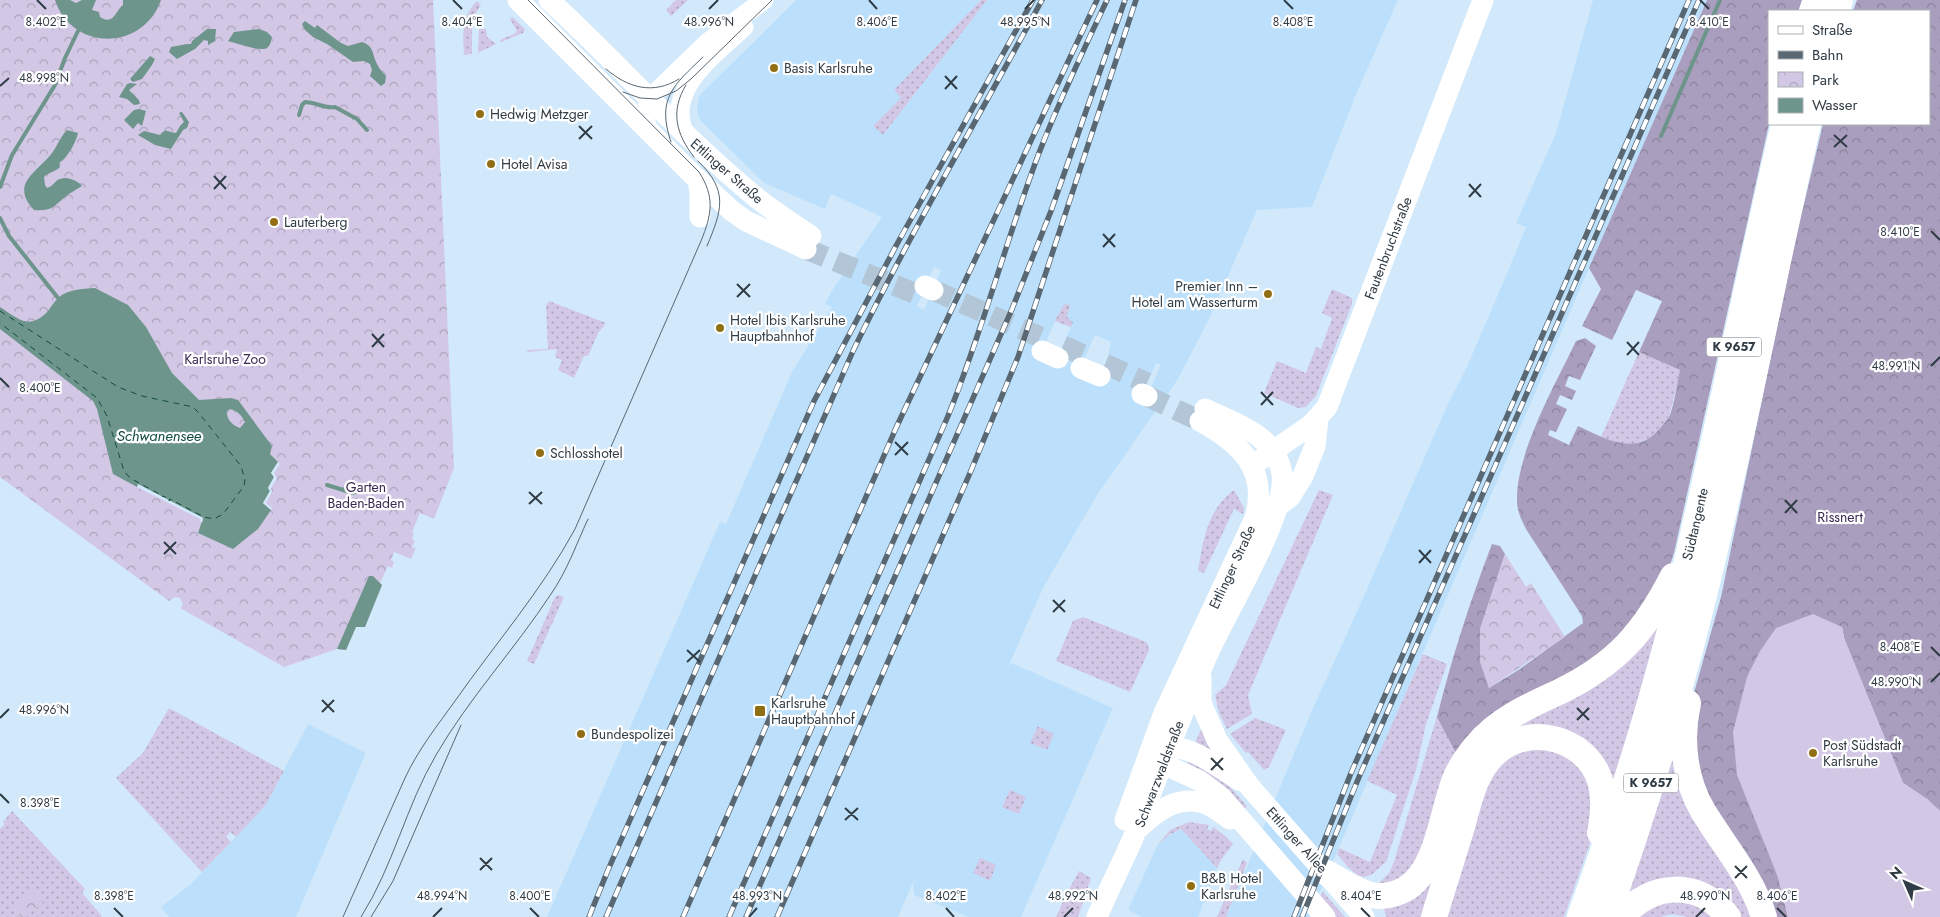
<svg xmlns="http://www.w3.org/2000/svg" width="1940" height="917" font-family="Jost,sans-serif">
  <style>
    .built { fill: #bce0fb; fill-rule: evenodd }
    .grass { fill: url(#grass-dots) }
    .forest { fill: url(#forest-crowns) }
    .park { fill: url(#park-crowns) }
    .pitch { fill: #d2c7e5 }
    .water { fill: #6e958c; fill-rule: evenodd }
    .pier { fill: #d2e9fb }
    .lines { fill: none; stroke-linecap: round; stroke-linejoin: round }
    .stream { stroke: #6e958c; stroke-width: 4 }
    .ferry { stroke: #134c42; stroke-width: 1; stroke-dasharray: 6 5; stroke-linecap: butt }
    .secondary-tunnel { stroke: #b2c6d7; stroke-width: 21; stroke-dasharray: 21 11; stroke-linecap: butt }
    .tertiary { stroke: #fff; stroke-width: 19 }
    .secondary { stroke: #fff; stroke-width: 21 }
    .trunk { stroke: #fff; stroke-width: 26 }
    .tram { stroke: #586772; stroke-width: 1 }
    .rail-casing { stroke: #586772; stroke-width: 5.5 }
    .rail { stroke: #fff; stroke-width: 4; stroke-dasharray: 11; stroke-linecap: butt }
    .ticks { fill: none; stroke: #303c45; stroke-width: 2 }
    .poi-dot { fill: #916e14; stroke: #fff; stroke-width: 2 }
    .labels { text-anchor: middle; stroke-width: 4.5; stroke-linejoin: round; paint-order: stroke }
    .shield { fill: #fff; stroke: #6e767d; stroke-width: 1 }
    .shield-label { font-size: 12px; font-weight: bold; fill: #303c45 }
    .poi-label { font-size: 14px; fill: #303c45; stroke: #fff; text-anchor: start }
    .street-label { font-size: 14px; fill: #303c45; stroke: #fff }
    .park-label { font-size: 14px; fill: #3b2953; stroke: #fff }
    .water-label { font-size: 15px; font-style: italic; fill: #134c42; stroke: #fff }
    .ticks-label { font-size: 12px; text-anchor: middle; fill: #303c45; stroke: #fff; stroke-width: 4.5; stroke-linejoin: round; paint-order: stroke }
  </style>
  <defs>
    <pattern id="grass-dots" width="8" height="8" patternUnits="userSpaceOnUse" patternTransform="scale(1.25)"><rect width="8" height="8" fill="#d2c7e5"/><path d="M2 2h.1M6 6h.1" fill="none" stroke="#aba3bb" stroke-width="1.8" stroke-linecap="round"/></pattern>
    <pattern id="forest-crowns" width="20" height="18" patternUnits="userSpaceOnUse" patternTransform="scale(1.25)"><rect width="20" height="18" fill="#a99ebd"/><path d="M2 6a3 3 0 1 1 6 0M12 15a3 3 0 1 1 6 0" fill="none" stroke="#8a829b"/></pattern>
    <pattern id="park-crowns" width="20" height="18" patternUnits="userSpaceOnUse" patternTransform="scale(1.25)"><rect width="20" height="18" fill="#d2c7e5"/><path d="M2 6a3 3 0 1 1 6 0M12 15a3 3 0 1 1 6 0" fill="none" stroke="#aba3bb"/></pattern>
  </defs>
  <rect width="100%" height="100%" fill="#d2e9fb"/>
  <path class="built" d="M796,0H981L894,90L901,98L883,135L987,0H1398L1357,92L1312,207L1257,210L1209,319L1178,379L1097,495L1043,588L1008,667L1012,663L1113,708L1021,917H969L914,895L913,884L918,871L898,917H547L720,522L726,524L792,372L832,307L825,304L831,292L882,217L831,194L825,209L764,183L702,122L698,116L697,108L699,96ZM934,267L941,270L924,310L917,306ZM1055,321L1071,327L1052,369L1042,351ZM1095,335L1111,342L1107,360L1096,384L1077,375ZM1156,363L1161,364L1147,396L1139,402Z
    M1593,0H1707L1589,268L1309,917H1226L1313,708L1360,605L1446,408L1466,369L1508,271L1526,227L1516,223L1556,133Z
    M308,724L366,753L296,917H169L161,907L191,884L265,806Z
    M1181,829L1217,868L1198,917H1142L1128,910L1157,846L1165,838Z"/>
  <path class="grass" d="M676,0H688L671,16L666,10Z
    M981,0H987L883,135L873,126L901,98L894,90Z
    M477,1L481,5C470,19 472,37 472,54L464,55C463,35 461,17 477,1Z
    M512,17L525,29L523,33L501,42L500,40L514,34L517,31L510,19Z
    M479,29H486L487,37L496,44L478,53Z
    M1332,289L1352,298V304L1316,396L1306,407L1298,408L1264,393L1277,361L1306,373L1316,347L1321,349L1332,318L1322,313Z
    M549,301L606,323L598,333L588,356H584L574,378L558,370L562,360L555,357L557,349L528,352L526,350L548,349L546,306Z
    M1064,304L1070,305L1067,317L1073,322L1071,327L1055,321Z
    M1639,352L1681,370L1669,416L1654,436L1635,444L1624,445L1601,437Z
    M1234,490L1244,508L1243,514L1234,509L1204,573L1198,571C1203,541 1207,510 1234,490Z
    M1319,490L1333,495L1248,695L1252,714L1227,729L1219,713L1215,695L1226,685Z
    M558,595L564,597L534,664L527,661L555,597Z
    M1083,617L1146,642L1148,645L1149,650L1130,692L1056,661L1073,621Z
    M1660,619L1613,787L1591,753L1501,741L1428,917H1386L1383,904L1396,900L1469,763Z
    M1423,654L1447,664L1426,724L1416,770L1386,862L1371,875L1364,877L1357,875L1349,868L1337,854L1339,848L1370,862L1397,795L1367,781Z
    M169,708L284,771L265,806L236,837L230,832L226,837L231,842L202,872L116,778L143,753Z
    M1437,716L1458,757L1428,847L1405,883L1378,884L1389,873L1394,862Z
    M1255,718L1286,730L1269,767L1264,770L1248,752L1246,753L1230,734Z
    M1038,726L1054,734L1047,750L1030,743Z
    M1201,729L1220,754L1195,744Z
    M1546,745L1588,771L1597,823L1564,917H1443L1465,835L1497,760Z
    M1674,755L1756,917H1735L1719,899H1626L1646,842Z
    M1189,760L1229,786L1247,806L1243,811L1186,766Z
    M1010,790L1026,797L1019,814L1002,807Z
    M12,811L85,889L82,893L102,916L101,917H0V829L5,824L3,822Z
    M1189,822L1209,825L1207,829L1211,831L1213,827L1224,835L1233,844L1221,860L1217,868L1181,829L1169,835L1157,846L1170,830Z
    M980,858L996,865L990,881L973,873Z
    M1243,859L1247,863L1226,917H1217Z
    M1079,871L1091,878L1078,917H1056L1066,895Z
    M1323,892L1345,917H1337L1319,897Z
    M1675,895L1720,917H1687L1672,914L1661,917H1630Z"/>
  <path class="forest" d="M1707,0H1802L1799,11H1769V124L1674,553L1669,568L1637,625L1458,757L1437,717C1452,657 1470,601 1492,544L1500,546L1505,554L1480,629L1489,688L1520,669L1583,623L1582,616L1526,529C1521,519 1517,511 1517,500C1516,453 1556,383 1576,341L1585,338L1596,346L1580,380L1569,376L1565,386L1576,391L1572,400L1560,395L1556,404L1567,409L1556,432L1550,430L1548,435L1569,445L1578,426C1606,439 1637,458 1661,427C1664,423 1668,419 1670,415C1675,401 1677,384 1680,370L1639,352L1662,301L1636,290L1612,340L1582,326L1601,289L1589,268Z
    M1857,0H1940V811L1927,799L1903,783L1844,638L1842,627L1759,826L1778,877L1788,917H1772L1700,788L1692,700L1721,597L1794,246L1823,124H1929V11H1853Z"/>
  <path class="park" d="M0,0H433L454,468L434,519L420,513L412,532L414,533L412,539L415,541L412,547L416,548L411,559L394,552L391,560L394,562L392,568L388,566L380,583L382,585L365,627H356L346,650L337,649L284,667L180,608L183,605L180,598L175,597L169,601L0,477Z
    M1505,554L1526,587L1531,583L1565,637L1489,688L1480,662V629Z
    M33,889L43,903L25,917H21L12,905Z"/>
  <path class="pitch" d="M1813,614L1842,627L1844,638L1903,783L1927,799L1940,811V917H1788L1778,877L1737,775L1733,732L1747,677L1760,651L1776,628Z"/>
  <path class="water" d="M55,0H70L76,3L82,0H96L92,10L99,12L100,17C114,26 115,11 123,5V0H161C148,39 99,52 69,23C62,17 58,8 55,0Z
    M305,21L315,28L317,25L341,43L348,46L362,42C373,46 372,51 376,62C378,67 382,72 386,76L385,83L381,86L370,76L372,70L370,64L364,61L353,62L327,44L313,37L305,30L302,24Z
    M207,29H216L215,41L208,45V41L204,40L195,49L177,59L169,52L171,47L187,44H191L192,41Z
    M259,29L267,32L272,37C271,40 271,45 267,48C261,52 236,43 228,41L234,32Z
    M150,56L155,59L152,65L142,79L133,82L130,79Z
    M130,83L137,84L129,90L139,100L140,104L134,105L127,99L119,97L127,84Z
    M139,109L146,111L142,126L138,123L133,129L124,120L134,110Z
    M181,112H182L189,122L187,128L183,130L171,149L155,145L138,135L144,131L160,135C166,127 168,133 176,133L180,126L184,122L179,113Z
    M67,130L78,133C76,142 67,159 59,163L60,167C55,172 49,172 44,177L45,185L47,188C54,186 55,180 60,179C67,176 78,181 82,186C76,190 69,193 64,198C52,208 51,211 34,210C9,183 38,172 52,153C58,145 60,137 67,130Z
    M95,288L128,305L146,327L172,373L199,400L231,398L238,400L272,446L270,454L278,462L271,473L274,477L268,488L270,491L263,503L271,510L258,529L233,549L198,533L203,518L139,485L137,487L113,474L97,409L93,401L0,329V307C19,319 29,331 48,311C51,307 54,302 58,298C68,289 82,289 95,288ZM230,409C238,411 241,415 245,422L240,428C233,426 226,419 227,411Z
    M369,576H373L382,585L365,627H356L346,650L337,649Z"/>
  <path class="pier" d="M278,462L280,464L274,473L277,478L271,488L272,492L266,503L272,508L271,510L263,503L270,491L268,488L274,477L271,473Z
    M138,484L203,518L202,523L200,521V519L137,487Z"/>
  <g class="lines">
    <path class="stream" d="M299,115L302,105L305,102C316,102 324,109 335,107L357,119L367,130
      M1661,136L1720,0
      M0,187L12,155L55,85L65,58L78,31
      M0,218L9,236L58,298
      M327,485L353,493L366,487"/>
    <path class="ferry" d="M0,311L118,387L142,396L193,407L198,412L241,466L245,480L244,486L223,514L214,519L204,517L170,499L169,501L170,499L163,496L162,497L163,496L130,478L124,471L107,416L97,398L0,323"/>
    <path class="secondary-tunnel" d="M806,249L921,296
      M933,290L1047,340
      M1063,346L1086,356
      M1105,364L1147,383
      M1147,396L1200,421"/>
    <path class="tertiary" d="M648,130L645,118L649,99L708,42L764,0
      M684,132C665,88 716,54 744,27"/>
    <path class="secondary" d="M518,0L693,175L732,211L746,221L806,249
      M549,0C620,65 683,138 758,199C775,212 793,224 811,236
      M698,179L700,193V217
      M925,286L933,290
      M1042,351L1058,358
      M1081,368L1100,376
      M1142,394L1147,396
      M1253,465L1312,424L1327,407L1483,0
      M1278,506L1290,497L1303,476L1315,446L1318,419
      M1201,677V703L1217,740L1250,787L1364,917
      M1158,750L1170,767L1200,781L1221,797L1325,917
      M1156,751C1186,738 1217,767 1241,781
      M1125,820L1164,713L1255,518C1269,469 1240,443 1200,421
      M1139,828C1158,810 1179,794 1206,804C1215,807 1222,814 1230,819
      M1097,917C1109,888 1124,860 1136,831C1141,819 1145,807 1150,795C1168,750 1186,704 1206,658C1223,617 1288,514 1282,474C1276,435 1235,423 1205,409"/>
    <path class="trunk" d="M1812,11L1816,0
      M1837,11L1840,0
      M1688,703C1680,739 1684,779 1703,811C1724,846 1752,877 1764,917
      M1327,873C1353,888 1376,907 1407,888C1438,868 1442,812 1455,779C1460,767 1467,757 1475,747C1497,720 1528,706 1559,692C1617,664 1645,631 1673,576
      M1434,917C1443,888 1452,859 1461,830C1468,806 1473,779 1489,760C1518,724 1577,732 1597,773C1606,792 1604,813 1600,833
      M1580,917C1618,811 1653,704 1679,594C1717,438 1747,280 1784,124
      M1607,917C1638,829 1666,740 1690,650C1736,476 1768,299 1808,124
      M1622,917C1650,882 1700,879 1728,917"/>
    <path class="tram" d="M606,69C628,88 653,95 679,79
      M686,85C670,111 676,134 694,157
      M623,92L640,98L657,99L676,91L691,79L772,0
      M671,142C656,98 674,85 703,57
      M698,161C729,191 722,210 707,246
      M343,917L405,778C418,750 437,726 455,701C495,644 542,590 575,529L701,241C712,214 715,197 699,172L528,0
      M361,917C393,867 406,806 436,755C469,698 515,649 551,594C567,571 576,545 588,519
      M371,917L393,881L461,725"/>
    <defs>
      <path id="rail" d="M589,917L608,870L814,401L897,244L1033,0
        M606,917L853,351C911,231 979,117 1042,0
        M683,917L896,428L1097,0
        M729,917L948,416C983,330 1006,240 1039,153C1059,101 1083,51 1107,0
        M746,917L1012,309L1051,211L1125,0
        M777,917L970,473L1018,357L1136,0
        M1294,917L1351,773L1689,0
        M1302,917L1359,777L1699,0"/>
    </defs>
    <use href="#rail" class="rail-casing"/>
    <use href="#rail" class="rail"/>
  </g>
  <path class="ticks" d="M37,0L46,9M453,0L462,9M869,0L877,9M1284,0L1293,9M1700,0L1709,9M709,9L718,0M1025,9L1034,0M945,76L957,89M0,86L9,78M945,89L957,76M579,126L592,139M1834,135L1847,147M579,139L592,126M1834,147L1847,135M214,176L226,189M1469,184L1481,197M214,189L226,176M1469,197L1481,184M1931,231L1940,240M1103,234L1115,247M1103,247L1115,234M737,284L750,297M737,297L750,284M372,334L384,347M1627,342L1639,355M372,347L384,334M1627,355L1639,342M1931,366L1940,357M0,378L9,387M1261,392L1273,405M1261,405L1273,392M895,442L908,455M895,455L908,442M529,492L542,504M1785,500L1797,513M529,504L542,492M1785,513L1797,500M164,542L176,554M1419,550L1431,563M164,554L176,542M1419,563L1431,550M1053,600L1065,612M1053,612L1065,600M1931,647L1940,656M687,650L700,662M687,662L700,650M1931,682L1940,673M322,700L334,712M1577,708L1589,720M322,712L334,700M0,718L9,709M1577,720L1589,708M1211,758L1223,770M1211,770L1223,758M0,794L9,803M845,808L858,820M845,820L858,808M480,858L492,870M1735,866L1747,878M480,870L492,858M1735,878L1747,866M114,908L123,917M530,908L539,917M946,908L954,917M1361,908L1370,917M1777,908L1786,917M433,917L442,908M749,917L757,908M1064,917L1073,908M1696,917L1705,908"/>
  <g class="poi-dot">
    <circle cx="774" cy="68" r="5"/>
    <circle cx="480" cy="114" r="5"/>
    <circle cx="491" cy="164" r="5"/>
    <circle cx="274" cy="222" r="5"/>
    <circle cx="1268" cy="294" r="5"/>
    <circle cx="720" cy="328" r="5"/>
    <circle cx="540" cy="453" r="5"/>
    <rect x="754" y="705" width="12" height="12" rx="2.5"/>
    <circle cx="581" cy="734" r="5"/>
    <circle cx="1813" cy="753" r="5"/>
    <circle cx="1191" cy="886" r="5"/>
  </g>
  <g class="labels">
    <g class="shield">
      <rect x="1706.5" y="337.5" width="55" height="19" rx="4"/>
      <rect x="1623.5" y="773.5" width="55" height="19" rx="4"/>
    </g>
    <g class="shield-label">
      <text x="1734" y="351">K 9657</text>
      <text x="1651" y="787">K 9657</text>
    </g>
    <g class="poi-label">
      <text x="784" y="73">Basis Karlsruhe</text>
      <text x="490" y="119">Hedwig Metzger</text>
      <text x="501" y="169">Hotel Avisa</text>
      <text x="284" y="227">Lauterberg</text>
      <text x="1258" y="291" text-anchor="end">Premier Inn –<tspan x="1258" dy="16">Hotel am Wasserturm</tspan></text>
      <text x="730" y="325">Hotel Ibis Karlsruhe<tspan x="730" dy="16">Hauptbahnhof</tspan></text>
      <text x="550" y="458">Schlosshotel</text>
      <text x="771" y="708">Karlsruhe<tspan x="771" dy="16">Hauptbahnhof</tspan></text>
      <text x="591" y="739">Bundespolizei</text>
      <text x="1823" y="750">Post Südstadt<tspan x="1823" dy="16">Karlsruhe</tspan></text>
      <text x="1201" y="883">B&amp;B Hotel<tspan x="1201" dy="16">Karlsruhe</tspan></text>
    </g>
    <g class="street-label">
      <text transform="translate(727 171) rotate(41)" y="5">Ettlinger Straße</text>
      <text transform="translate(1388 248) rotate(-69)" y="5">Fautenbruchstraße</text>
      <text transform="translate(1695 524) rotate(-77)" y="5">Südtangente</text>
      <text transform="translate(1232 567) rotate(-65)" y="5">Ettlinger Straße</text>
      <text transform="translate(1159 774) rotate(-69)" y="5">Schwarzwaldstraße</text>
      <text transform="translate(1297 840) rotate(48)" y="5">Ettlinger Allee</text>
    </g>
    <g class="park-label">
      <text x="225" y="364">Karlsruhe Zoo</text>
      <text x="366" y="492">Garten<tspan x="366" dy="16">Baden-Baden</tspan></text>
      <text x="1840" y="522">Rissnert</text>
    </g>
    <g class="water-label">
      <text x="159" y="441">Schwanensee</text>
    </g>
  </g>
  <g class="ticks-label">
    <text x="877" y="26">8.406°E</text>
    <text x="46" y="26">8.402°E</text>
    <text x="462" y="26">8.404°E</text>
    <text x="709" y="26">48.996°N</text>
    <text x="1025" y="26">48.995°N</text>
    <text x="1293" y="26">8.408°E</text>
    <text x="1709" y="26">8.410°E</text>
    <text x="44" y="82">48.998°N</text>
    <text x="1900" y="236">8.410°E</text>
    <text x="1896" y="370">48.991°N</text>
    <text x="40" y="392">8.400°E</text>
    <text x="1900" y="651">8.408°E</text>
    <text x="1896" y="686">48.990°N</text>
    <text x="44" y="714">48.996°N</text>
    <text x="40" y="807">8.398°E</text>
    <text x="442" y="900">48.994°N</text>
    <text x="757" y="900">48.993°N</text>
    <text x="1073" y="900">48.992°N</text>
    <text x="1705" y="900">48.990°N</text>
    <text x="114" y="900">8.398°E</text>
    <text x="530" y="900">8.400°E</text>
    <text x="946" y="900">8.402°E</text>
    <text x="1361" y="900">8.404°E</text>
    <text x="1777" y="900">8.406°E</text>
  </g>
  <rect x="1768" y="10" width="162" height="115" fill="#ffffff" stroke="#acb1b5"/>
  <rect x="1778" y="26" width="25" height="8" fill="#ffffff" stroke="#acb1b5"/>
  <text x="1812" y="35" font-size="15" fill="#303c45">Straße</text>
  <rect x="1778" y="51" width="25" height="8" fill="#586772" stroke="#acb1b5"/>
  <text x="1812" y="60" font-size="15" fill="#303c45">Bahn</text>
  <rect x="1778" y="72" width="25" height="15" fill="url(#park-crowns)" stroke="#acb1b5"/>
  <text x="1812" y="85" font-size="15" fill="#303c45">Park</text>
  <rect x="1778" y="98" width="25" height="15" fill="#6e958c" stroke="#acb1b5"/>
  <text x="1812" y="110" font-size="15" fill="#303c45">Wasser</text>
  <g transform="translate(1905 882) rotate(315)" stroke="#ffffff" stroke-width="4" paint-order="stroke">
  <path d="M0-4L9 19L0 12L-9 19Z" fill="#303c45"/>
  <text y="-8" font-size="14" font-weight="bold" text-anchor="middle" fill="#303c45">N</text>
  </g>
</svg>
